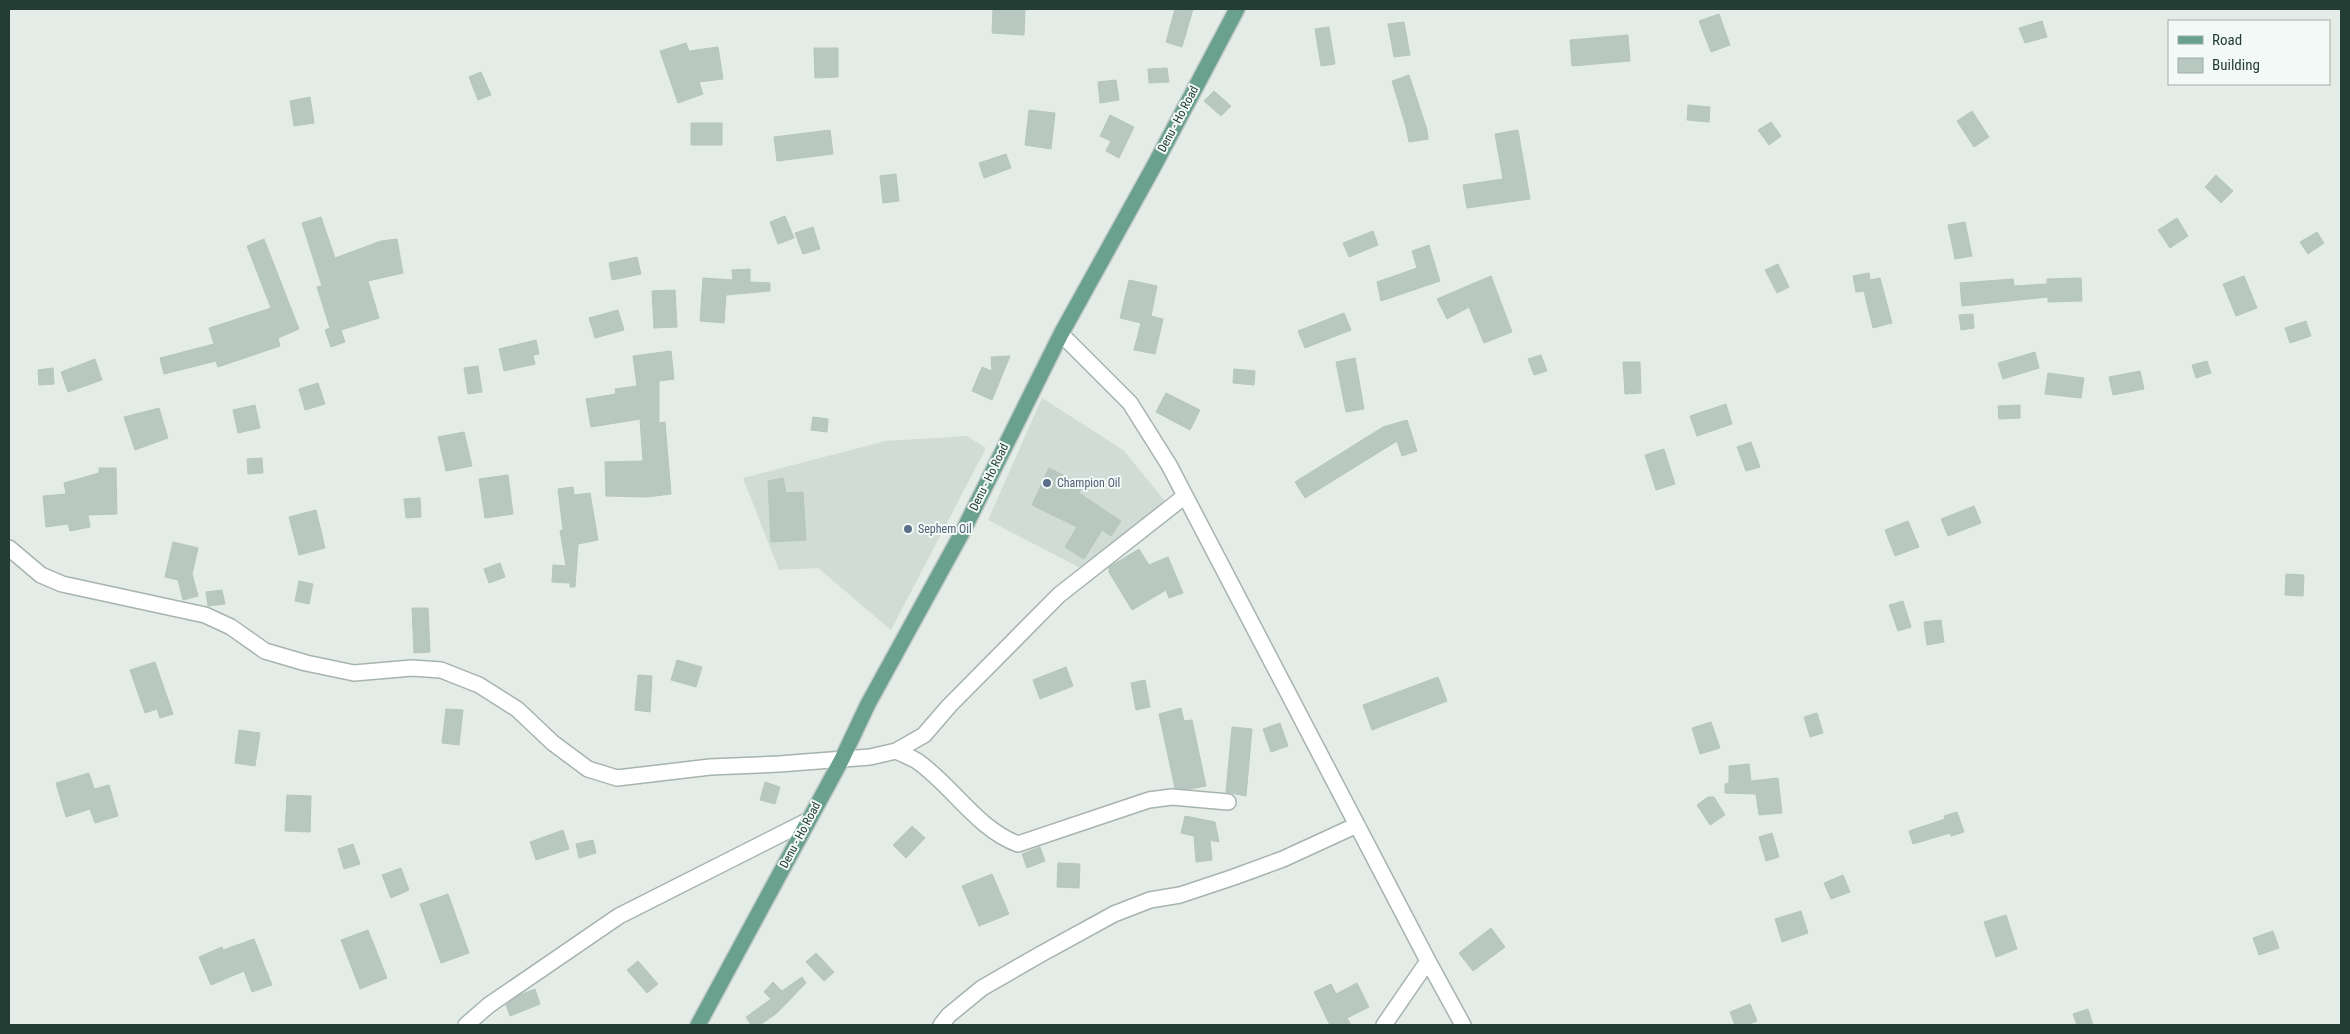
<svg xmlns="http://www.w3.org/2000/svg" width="2350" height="1034" font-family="'Roboto Condensed',sans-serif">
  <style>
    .built { fill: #d1dcd6 }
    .building { fill: #b8c7c0; stroke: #b6c6be }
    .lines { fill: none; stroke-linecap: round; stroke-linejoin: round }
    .minor-casing { stroke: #a6b4ae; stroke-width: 18 }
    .major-casing { stroke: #c1c9c6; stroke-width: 18 }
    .minor { stroke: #fff; stroke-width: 15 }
    .major { stroke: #69a08e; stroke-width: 15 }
    .service-dot { fill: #5c6f8a; stroke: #f3f9f6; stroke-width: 2 }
    .labels { text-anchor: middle; stroke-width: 4; stroke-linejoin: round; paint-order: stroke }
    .street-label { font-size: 12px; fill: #233d34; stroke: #f3f9f6 }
    .service-label { font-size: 12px; fill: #4e5e75; stroke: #f3f9f6; text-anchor: start }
  </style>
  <rect width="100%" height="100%" fill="#e3ece7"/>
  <path class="built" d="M1042,398L1123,450L1166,502L1082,569L988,520Z
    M967,436L986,448L891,630L818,568L779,570L743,478L886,441Z"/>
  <path class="building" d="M993,9H1025L1024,35L992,33Z
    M1175,9H1193L1182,47L1166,42Z
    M1719,14L1730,45L1711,52L1699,21Z
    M2042,21L2047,37L2025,43L2019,28Z
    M1404,22L1410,55L1394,57L1388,24Z
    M1329,27L1335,64L1321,66L1315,29Z
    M1628,35L1630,61L1572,66L1570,40Z
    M686,43L689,51L718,47L723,79L699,82L703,94L678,103L660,51Z
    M814,48H838V77L815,78Z
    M1167,68L1169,82L1149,83L1148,69Z
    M481,72L491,95L478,100L469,77Z
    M1409,75L1427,130L1428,139L1409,142L1406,127L1392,81Z
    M1116,80L1119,100L1100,103L1098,82Z
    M1214,91L1231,106L1221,116L1204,101Z
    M310,97L314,123L294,126L290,101Z
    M1688,105L1710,107L1709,122L1687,120Z
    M1029,110L1055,113L1051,149L1025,145Z
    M1972,111L1989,137L1974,147L1957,121Z
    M1110,115L1134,127L1119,158L1106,151L1111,141L1100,136Z
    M1771,122L1781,136L1769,145L1758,130Z
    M691,123H722V145H691Z
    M830,130L833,154L777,161L774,137Z
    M1518,130L1530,199L1467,208L1463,185L1503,179L1495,134Z
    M1006,154L1011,168L984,178L979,163Z
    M896,174L899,201L883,203L880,176Z
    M2216,175L2233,191L2221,203L2205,187Z
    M785,216L794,238L778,244L770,222Z
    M321,217L335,258L381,241L397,239L403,273L368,281L379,318L341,330L345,342L331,347L325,330L330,328L317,287L322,286L302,223Z
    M2177,218L2188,236L2170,248L2158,230Z
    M1965,222L1972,256L1955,259L1948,225Z
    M813,227L820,249L803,254L795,233Z
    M1373,231L1378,245L1349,257L1343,243Z
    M2317,232L2324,243L2308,254L2300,242Z
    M264,239L299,329L278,338L280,346L218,367L216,361L164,374L160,358L214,344L209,328L271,308L247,246Z
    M1429,245L1440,281L1381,301L1377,282L1417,268L1412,251Z
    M637,257L641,274L612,280L609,263Z
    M1778,264L1789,287L1777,293L1765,270Z
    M750,269V282L770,283V291L726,295L724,323L700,321L703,278L733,280L732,270Z
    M1869,273L1870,280L1880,278L1892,323L1873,328L1864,291L1856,292L1853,276Z
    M1491,276L1512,332L1484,343L1469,307L1447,319L1437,299Z
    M2244,276L2257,308L2236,316L2223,284Z
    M2081,278L2082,301L2048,302V297L1962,306L1960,283L2013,279L2014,286L2047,284V279Z
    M1129,280L1157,286L1151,316L1163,319L1155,354L1134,350L1141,323L1120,318Z
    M675,290L677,327L654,328L652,291Z
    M618,310L624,330L595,338L589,318Z
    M1344,313L1351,330L1305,348L1298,331Z
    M1973,314L1974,328L1961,330L1959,315Z
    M2306,321L2311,336L2290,343L2285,328Z
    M536,340L539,354L533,355L535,364L504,371L499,349Z
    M671,351L674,379L659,381V423L665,422L671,494L647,497L606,496L605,462L643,461L640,419L591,427L586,399L616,394L615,389L637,386L633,356Z
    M2035,352L2039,368L2003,379L1998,363Z
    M1541,355L1547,371L1534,375L1528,359Z
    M1010,356L992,400L972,391L982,367L992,371L991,357Z
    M1355,358L1364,409L1346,412L1336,362Z
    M95,359L102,380L68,392L61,372Z
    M2207,361L2211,373L2196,378L2192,365Z
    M1623,362H1640L1641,393L1625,394Z
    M478,366L482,392L468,394L464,368Z
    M53,368L54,384L39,385L38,370Z
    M1234,369L1255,371L1254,385L1233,383Z
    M2140,371L2144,389L2113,395L2109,377Z
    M2048,373L2084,378L2081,398L2045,394Z
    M318,383L325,404L305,410L299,389Z
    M1166,393L1200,410L1190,430L1156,412Z
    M1726,404L1732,424L1697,436L1690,416Z
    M255,405L260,428L238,433L233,410Z
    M2020,405V418L1999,419L1998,406Z
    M159,408L168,438L135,450L124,417Z
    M813,417L828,419L827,432L811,430Z
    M1407,420L1417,451L1402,456L1397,441L1305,498L1295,482L1383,427Z
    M464,432L472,466L446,471L438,437Z
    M1751,442L1760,467L1746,471L1737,447Z
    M1664,449L1675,484L1656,490L1645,455Z
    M262,458L263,473L248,474L247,459Z
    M99,468H116L117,514L88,515L90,527L70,531L68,524L46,527L43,496L66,494L64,483L99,473Z
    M1049,468L1083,485L1079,493L1121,521L1111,536L1102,530L1084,559L1065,547L1077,527L1032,505Z
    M508,475L513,514L485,518L479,479Z
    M783,478L786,493L803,492L806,540L771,542L768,481Z
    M573,487L574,495L590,493L598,540L578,544L575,587H570V583L552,582L553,565L566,566L560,531L563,530L558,489Z
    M420,498L421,517L406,518L404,499Z
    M1974,506L1981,523L1948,536L1941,519Z
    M316,510L325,548L299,555L289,517Z
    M1908,521L1919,547L1895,556L1885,530Z
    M173,542L198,548L192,574L198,596L183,600L178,580L165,577Z
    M1139,549L1149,565L1168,557L1183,593L1169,598L1166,590L1132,610L1109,572V567Z
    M500,563L505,577L489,583L484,569Z
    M2286,574L2304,575L2303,596L2285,595Z
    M299,581L313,584L309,604L295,601Z
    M222,590L225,604L208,606L206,592Z
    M1903,601L1911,627L1898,631L1889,605Z
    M412,608H428L430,652L414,653Z
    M1941,620L1944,642L1927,645L1924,622Z
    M677,660L702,667L696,687L671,680Z
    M155,662L173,714L160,718L157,709L145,713L130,670Z
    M1066,667L1073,686L1040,699L1033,680Z
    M638,675L652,676L650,712L635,710Z
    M1438,677L1447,701L1372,730L1363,705Z
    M1145,680L1150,707L1136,710L1131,683Z
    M1181,708L1184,721L1192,720L1206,786L1190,789L1175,788L1159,714Z
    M446,709L463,710L459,745L442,743Z
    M1817,713L1823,733L1810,737L1804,717Z
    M1711,722L1720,748L1700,754L1692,728Z
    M1280,723L1288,746L1271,752L1263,729Z
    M1232,727L1252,729L1246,796L1226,792Z
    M239,730L260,733L255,766L235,763Z
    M1749,764L1751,781L1778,778L1782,813L1759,815L1756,794L1725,793V784L1729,783V766Z
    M89,773L94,789L109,785L118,816L95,823L90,809L66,817L56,783Z
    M765,782L780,787L775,804L760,800Z
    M287,795L311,796L310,832L285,831Z
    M1708,797H1714L1725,815L1710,825L1697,805Z
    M1957,812L1964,832L1951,836L1950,833L1913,844L1909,831L1945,819L1944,816Z
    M1185,816L1215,822L1219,842L1210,840L1212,860L1196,862L1194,836L1181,833Z
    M912,826L925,838L906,858L893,845Z
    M563,830L569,849L536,860L530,842Z
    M1772,833L1779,857L1766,861L1759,837Z
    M593,840L596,853L579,858L576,844Z
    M353,844L360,864L344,869L338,849Z
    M1040,847L1045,861L1027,868L1022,854Z
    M1058,863L1080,864L1079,888L1057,887Z
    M401,868L409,890L391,898L382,875Z
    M992,874L1009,914L979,926L962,886Z
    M1843,875L1850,892L1831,899L1824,883Z
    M448,894L469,953L441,963L420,904Z
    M1801,911L1808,933L1782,942L1775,919Z
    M2006,915L2017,949L1996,957L1984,922Z
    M1491,928L1505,947L1473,971L1459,953Z
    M368,930L387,978L360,989L341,940Z
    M2273,931L2279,948L2259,955L2253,938Z
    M254,939L272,985L252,992L244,971L211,985L199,957L222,947L223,950Z
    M816,953L834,972L824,981L806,962Z
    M638,961L658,984L647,993L627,970Z
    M802,977L806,983L777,1013L760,1025H751L746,1017L771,999L764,992L773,982L782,991Z
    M1357,983L1369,1007L1347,1018L1351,1025H1330L1314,992L1331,984L1336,994Z
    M535,989L540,1004L510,1016L506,1005L520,995Z
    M1750,1004L1757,1021L1747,1025H1735L1730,1012Z
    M2088,1009L2093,1025H2077L2073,1014Z"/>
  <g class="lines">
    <defs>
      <path id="minor" d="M1061,334L1130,403L1169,465L1428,961L1463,1025
        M9,548L41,575L62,584L205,615L231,627L265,651L306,663L354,673L412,668L441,670L479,685L517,709L553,743L588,769L617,778L710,767L779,764L870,757L896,751L924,735L949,706L1059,595L1185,496
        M896,751C903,754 910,757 917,761C952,785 977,829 1018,844L1149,800L1172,797L1228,802
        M466,1025L489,1005L619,916L807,821
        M941,1025L949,1015L982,988L1041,954L1114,914L1150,900L1180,895L1234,877L1283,859L1357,825
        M1384,1025L1428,961"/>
      <path id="major" d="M698,1025L842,759L868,704L963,531L1061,334L1154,166L1237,9"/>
    </defs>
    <use href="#minor" class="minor-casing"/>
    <use href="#major" class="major-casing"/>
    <use href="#minor" class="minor"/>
    <use href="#major" class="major"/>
  </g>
  <g class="service-dot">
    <circle cx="1047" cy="483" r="5"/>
    <circle cx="908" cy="529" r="5"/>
  </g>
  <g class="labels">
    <g class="street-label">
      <text transform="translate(1178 119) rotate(-62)" y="4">Denu - Ho Road</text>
      <text transform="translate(989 477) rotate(-64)" y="4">Denu - Ho Road</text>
      <text transform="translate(800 835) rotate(-62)" y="4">Denu - Ho Road</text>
    </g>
    <g class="service-label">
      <text x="1057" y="487">Champion Oil</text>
      <text x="918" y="533">Sephem Oil</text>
    </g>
  </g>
  <rect width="2350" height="1034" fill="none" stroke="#233d34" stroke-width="20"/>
  <rect x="2168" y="20" width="162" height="65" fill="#f3f9f6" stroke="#a0aea8"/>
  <rect x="2178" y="36" width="25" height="8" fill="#69a08e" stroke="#a0aea8"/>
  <text x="2212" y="45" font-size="15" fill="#233d34">Road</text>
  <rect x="2178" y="58" width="25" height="15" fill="#b8c7c0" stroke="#a0aea8"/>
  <text x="2212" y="70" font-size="15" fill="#233d34">Building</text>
</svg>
